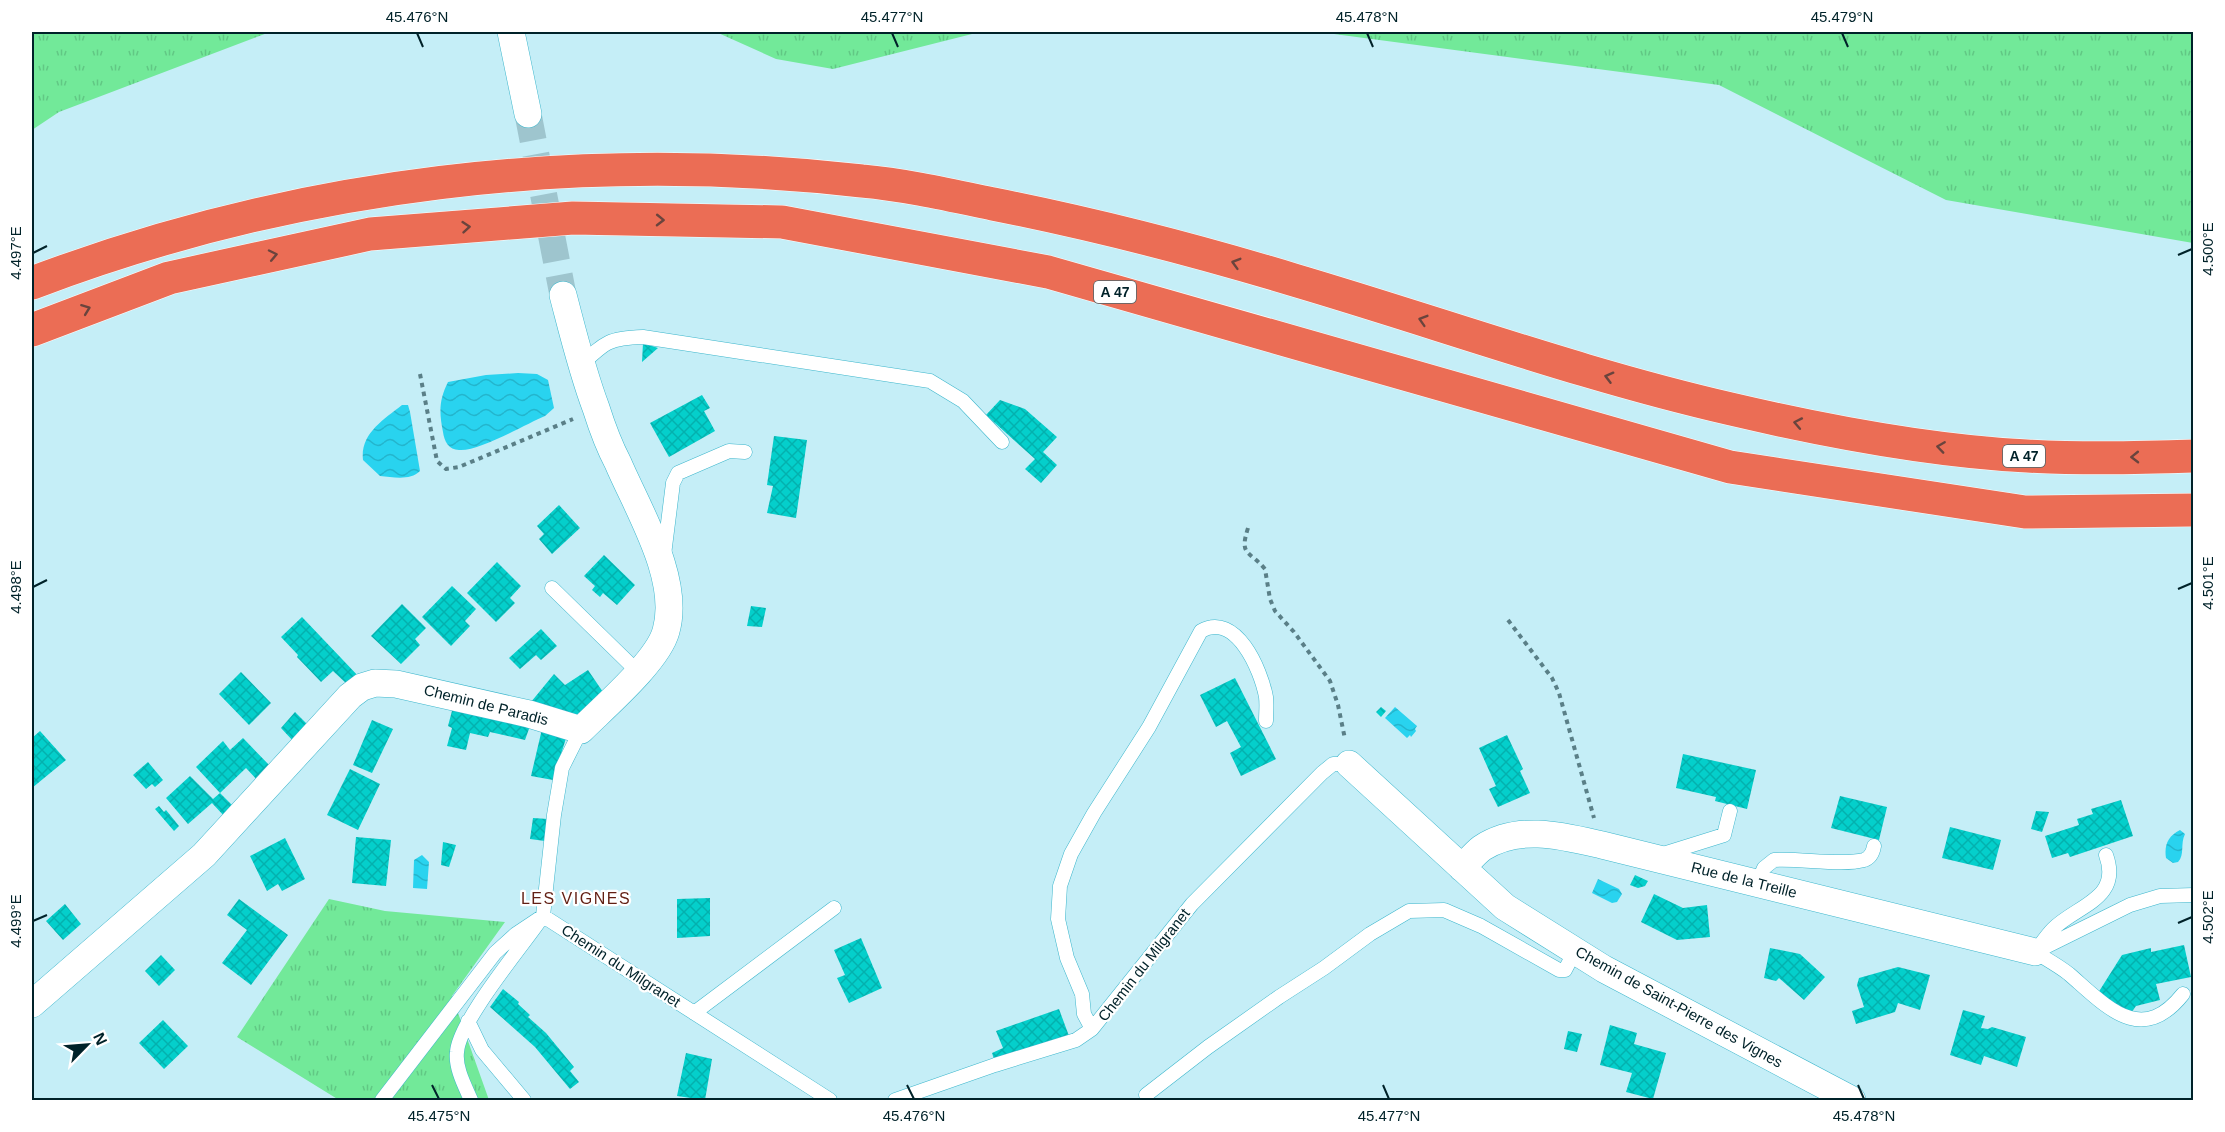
<svg xmlns="http://www.w3.org/2000/svg" width="2225" height="1132" font-family="Arial,sans-serif">
  <style>
    .grass { fill: url(#grass-tufts) }
    .water { fill: url(#water-waves) }
    .building { fill: url(#building-cross-hatch) }
    .lines { fill: none; stroke-linecap: round; stroke-linejoin: round }
    .street-tunnel { stroke: #9ec5ce; stroke-width: 27; stroke-dasharray: 27 14; stroke-linecap: butt }
    .lane-casing { stroke: #3cb6cc; stroke-width: 15 }
    .street-casing { stroke: #3cb6cc; stroke-width: 28 }
    .highway-casing { stroke: #fff; stroke-width: 34 }
    .path { stroke: #5a7f87; stroke-width: 4; stroke-dasharray: 4.5 4.5; stroke-linecap: butt }
    .lane { stroke: #fff; stroke-width: 14 }
    .street { stroke: #fff; stroke-width: 27 }
    .highway { stroke: #eb6d55; stroke-width: 33 }
    .oneway { stroke: #6a443d }
    .ticks { fill: none; stroke: #002229; stroke-width: 2 }
    .labels { text-anchor: middle; stroke-width: 4.5; stroke-linejoin: round; paint-order: stroke }
    .shield { fill: #fff; stroke: #4c6469; stroke-width: 1.5 }
    .shield-label { font-size: 14px; font-weight: bold; fill: #002229 }
    .street-label { font-size: 15px; fill: #002229; stroke: #fff }
    .neighbourhood-label { font-size: 16px; letter-spacing: 1.5px; fill: #621f13; stroke: #fff }
    .neatline { fill: none; stroke: #002229; stroke-width: 2 }
    .ticks-label { font-size: 15px; text-anchor: middle; fill: #002229 }
  </style>
  <defs>
    <pattern id="grass-tufts" width="24" height="20" patternUnits="userSpaceOnUse" patternTransform="scale(1.5)"><rect width="24" height="20" fill="#72e999"/><path d="M3 7l-1-3M5 7V3M7 7l1-3M15 17l-1-3M17 17v-4M19 17l1-3" fill="none" stroke="#61c884"/></pattern>
    <pattern id="water-waves" width="16" height="10" patternUnits="userSpaceOnUse" patternTransform="scale(1.5)"><rect width="16" height="10" fill="#29d3ef"/><path d="M0 5q4-4 8 0t8 0" fill="none" stroke="#23b5cd"/></pattern>
    <pattern id="building-cross-hatch" width="8" height="8" patternUnits="userSpaceOnUse" patternTransform="scale(1.5)"><rect width="8" height="8" fill="#04cfcb"/><path d="M0 0l8 8M0 8l8-8" fill="none" stroke="#03b1ae"/></pattern>
  </defs>
  <rect width="100%" height="100%" fill="#c5eef7"/>
  <path class="grass" d="M32,32H270L59,112L32,130Z
    M716,32H980L833,69L776,59Z
    M1319,32H2193V243L1946,200L1719,85Z
    M329,899L385,911L505,922L452,996L489,1100H339L237,1037Z"/>
  <path class="water" d="M518,373L537,374L548,380L554,408L545,416C526,424 478,452 459,450C449,450 444,441 443,432C439,412 439,400 448,382L486,375Z
    M402,405H408L410,412L420,471C410,481 393,477 380,476L363,460C360,434 383,420 402,405Z
    M1395,707L1417,726L1415,729L1416,731L1411,737L1410,735L1407,738L1385,718Z
    M2180,830L2185,834C2180,844 2185,855 2178,862L2173,863L2166,858C2164,845 2168,836 2180,830Z
    M422,855L429,862L427,889L413,888L414,860Z
    M1598,879L1619,889L1622,894L1617,902L1612,903L1592,893Z"/>
  <path class="building" d="M643,343L658,348L642,362Z
    M702,395L710,408L704,411L715,431L669,457L650,423Z
    M1000,400L1025,409L1057,437L1043,452L1057,465L1041,483L1025,469L1035,459L986,415Z
    M774,436L807,440L796,518L767,513L773,486L767,485Z
    M559,505L580,528L552,554L539,539L544,534L537,526Z
    M604,555L635,585L617,605L603,593L600,597L592,590L595,586L584,576Z
    M497,562L521,586L510,598L515,603L496,622L467,593Z
    M452,586L476,609L465,621L470,626L451,646L422,617Z
    M402,604L426,628L415,639L420,645L401,664L371,636Z
    M751,606L766,608L762,627L747,626Z
    M302,617L361,679L348,685L333,671L321,682L297,657L298,655L281,637Z
    M541,629L557,646L541,660L536,655L520,669L509,658Z
    M588,670L605,695L574,717L531,702L554,674L565,685Z
    M241,672L271,703L249,725L219,694Z
    M1235,678L1276,759L1241,776L1230,753L1241,747L1227,721L1216,727L1200,695Z
    M453,707L530,726L525,740L490,732L488,737L470,733L466,750L447,746L452,728L448,726Z
    M1381,707L1386,711L1381,717L1376,712Z
    M295,712L309,726L294,742L281,728Z
    M372,720L393,729L372,773L353,765Z
    M542,729L567,735L553,780L531,776Z
    M40,731L66,760L32,788V738Z
    M1507,735L1523,769L1520,771L1530,793L1498,807L1489,789L1496,786L1479,748Z
    M243,738L271,767L258,781L246,768L220,793L196,767L223,741L230,750Z
    M1683,754L1756,770L1747,809L1715,801L1716,797L1676,788Z
    M148,762L163,780L155,787L152,784L146,789L133,775Z
    M350,769L380,784L358,830L327,815Z
    M190,776L213,799L220,793L234,807L225,817L212,803L188,824L166,798Z
    M1840,796L1887,807L1879,840L1831,828Z
    M2121,800L2133,836L2070,857L2068,853L2052,858L2045,836L2079,825L2077,819L2093,814L2091,809Z
    M159,806L164,812L166,810L179,826L174,831L155,809Z
    M2036,811L2049,812L2042,832L2031,829Z
    M533,818L548,819L545,841L530,839Z
    M1950,827L2001,840L1993,870L1942,858Z
    M356,837L391,840L386,886L352,883Z
    M285,838L305,879L282,891L278,884L267,891L250,856Z
    M443,842L456,845L449,867L441,865Z
    M1635,875L1648,881L1645,886L1638,888L1630,885Z
    M1654,894L1683,908L1707,905L1710,937L1677,940L1641,922Z
    M710,898V936L677,938V899Z
    M239,899L288,935L251,985L222,963L247,930L227,915Z
    M65,904L81,924L63,940L46,921Z
    M861,938L882,988L849,1003L837,978L845,975L834,950Z
    M2184,945L2191,977L2156,984L2160,1000L2136,1006L2131,1013L2098,993L2122,955L2151,948V952Z
    M1770,948L1800,954L1825,977L1804,1000L1779,978L1776,981L1764,978Z
    M161,955L175,970L159,986L145,971Z
    M1898,967L1930,975L1920,1010L1898,1003L1895,1012L1856,1024L1852,1011L1864,1007L1857,985L1859,978Z
    M503,989L519,1002L518,1004L530,1015L528,1017L546,1033L574,1067L570,1071L579,1082L570,1089L535,1047L490,1007Z
    M1059,1009L1069,1036L995,1062L992,1053L1003,1048L996,1031Z
    M1963,1010L1985,1016L1981,1028L1988,1029L1992,1027L2026,1037L2017,1067L1984,1056L1981,1065L1950,1055Z
    M163,1020L188,1046L164,1069L139,1043Z
    M1610,1025L1637,1033L1634,1044L1666,1053L1653,1099L1626,1092L1632,1073L1600,1065Z
    M1568,1031L1582,1034L1577,1052L1564,1049Z
    M686,1053L712,1059L705,1100L677,1096Z"/>
  <g class="lines">
    <path class="street-tunnel" d="M528,114L563,295"/>
    <defs>
      <path id="lane" d="M581,365C605,342 609,338 643,337L930,381L963,401L1002,442
        M664,555L673,483L678,473L729,451L745,452
        M552,588L638,672
        M581,730L562,768L554,815L543,916L830,1100
        M1660,855L1724,835L1730,811
        M1757,884L1764,868L1774,860C1799,858 1842,866 1864,860C1870,858 1873,852 1874,846
        M2038,948C2043,941 2048,934 2053,929C2077,905 2122,899 2106,855
        M2035,952C2046,959 2059,966 2069,974C2106,1006 2141,1047 2183,994
        M2035,952L2130,905L2160,896L2194,895
        M694,1013L834,908
        M468,1021L482,1050L524,1100
        M1092,1029L1084,1014L1082,994L1067,958L1058,919L1060,886L1071,854L1094,813L1149,727L1201,631C1236,611 1261,670 1266,697C1267,705 1266,713 1266,721
        M1146,1095L1208,1047L1279,997L1324,968L1370,934L1409,911L1444,910L1481,926L1559,970H1565L1575,951
        M382,1100L495,953L516,934L543,916
        M471,1100C465,1086 455,1068 457,1052C459,1022 519,950 538,923
        M895,1100L995,1065L1076,1040L1092,1029L1192,904L1322,773L1333,764H1349"/>
      <path id="street" d="M511,32L528,114
        M1349,764L1505,907L1604,969L1852,1100
        M1462,868C1468,862 1475,853 1482,848C1519,824 1563,836 1602,845L2035,952
        M32,1004L204,855L350,696L362,687L375,683L396,684L529,714L581,730C604,707 658,661 666,631C681,579 638,510 618,463C609,446 602,427 596,408C582,371 573,333 563,295"/>
      <path id="highway" d="M32,283C295,183 582,149 862,181C906,185 950,195 993,204C1094,224 1195,250 1294,280C1440,323 1583,375 1731,409C1825,431 1930,451 2027,456C2082,459 2138,458 2194,456
        M32,330L169,278L370,234L573,218L782,222L1048,272L1730,467L2025,512L2194,510"/>
    </defs>
    <use href="#lane" class="lane-casing"/>
    <use href="#street" class="street-casing"/>
    <use href="#highway" class="highway-casing"/>
    <path class="path" d="M420,374L437,461L446,469L459,467L573,419
      M1248,528C1239,556 1249,550 1265,569L1270,599L1275,611L1294,632L1330,681L1338,705L1345,739
      M1508,620L1552,678L1559,693L1594,818"/>
    <use href="#lane" class="lane"/>
    <use href="#street" class="street"/>
    <use href="#highway" class="highway"/>
  </g>
  <defs><path id="oneway-chevron" d="M-2-3.5L2.5 0L-2 3.5" fill="none" stroke-width="1.6" stroke-linecap="round" stroke-linejoin="round" transform="scale(1.5)"/></defs>
  <g class="oneway">
    <use href="#oneway-chevron" transform="translate(660 220) rotate(1)"/>
    <use href="#oneway-chevron" transform="translate(466 227) rotate(-5)"/>
    <use href="#oneway-chevron" transform="translate(273 255) rotate(-12)"/>
    <use href="#oneway-chevron" transform="translate(1236 263) rotate(-164)"/>
    <use href="#oneway-chevron" transform="translate(86 309) rotate(-21)"/>
    <use href="#oneway-chevron" transform="translate(1423 320) rotate(-163)"/>
    <use href="#oneway-chevron" transform="translate(1609 377) rotate(-165)"/>
    <use href="#oneway-chevron" transform="translate(1798 423) rotate(-169)"/>
    <use href="#oneway-chevron" transform="translate(1941 447) rotate(-172)"/>
    <use href="#oneway-chevron" transform="translate(2135 457) rotate(179)"/>
  </g>
  <path class="ticks" d="M417,33L423,47M892,33L898,47M1367,33L1373,47M1842,33L1848,47M33,253L47,246M2178,255L2192,249M33,587L47,580M2178,589L2192,583M33,921L47,915M2178,923L2192,917M432,1085L439,1099M907,1085L914,1099M1383,1085L1389,1099M1858,1085L1864,1099"/>
  <g class="labels">
    <g class="shield">
      <rect x="1094" y="281" width="42" height="22" rx="4.5"/>
      <rect x="2003" y="445" width="42" height="22" rx="4.5"/>
    </g>
    <g class="shield-label">
      <text x="1115" y="297">A 47</text>
      <text x="2024" y="461">A 47</text>
    </g>
    <g class="street-label">
      <text transform="translate(486 705) rotate(14)" y="5">Chemin de Paradis</text>
      <text transform="translate(1744 880) rotate(14)" y="5">Rue de la Treille</text>
      <text transform="translate(1144 965) rotate(-52)" y="5">Chemin du Milgranet</text>
      <text transform="translate(621 966) rotate(33)" y="5">Chemin du Milgranet</text>
      <text transform="translate(1679 1007) rotate(29)" y="5">Chemin de Saint-Pierre des Vignes</text>
    </g>
    <g class="neighbourhood-label">
      <text x="576" y="904">LES VIGNES</text>
    </g>
  </g>
  <rect width="2225" height="1132" fill="none" stroke="#ffffff" stroke-width="66"/>
  <g transform="translate(87 1045) rotate(65)" stroke="#ffffff" stroke-width="4.5" paint-order="stroke">
  <path d="M0-4.5L10 22L0 15L-10 22Z" fill="#002229"/>
  <text y="-9" font-size="16" font-weight="bold" text-anchor="middle" fill="#002229">N</text>
  </g>
  <rect x="33" y="33" width="2159" height="1066" class="neatline"/>
  <g class="ticks-label">
    <text x="417" y="22">45.476°N</text>
    <text x="892" y="22">45.477°N</text>
    <text x="1367" y="22">45.478°N</text>
    <text x="1842" y="22">45.479°N</text>
    <text transform="translate(2208 249) rotate(-90)" y="5">4.500°E</text>
    <text transform="translate(16 253) rotate(-90)" y="5">4.497°E</text>
    <text transform="translate(2208 583) rotate(-90)" y="5">4.501°E</text>
    <text transform="translate(16 587) rotate(-90)" y="5">4.498°E</text>
    <text transform="translate(2208 917) rotate(-90)" y="5">4.502°E</text>
    <text transform="translate(16 921) rotate(-90)" y="5">4.499°E</text>
    <text x="439" y="1121">45.475°N</text>
    <text x="914" y="1121">45.476°N</text>
    <text x="1389" y="1121">45.477°N</text>
    <text x="1864" y="1121">45.478°N</text>
  </g>
</svg>
